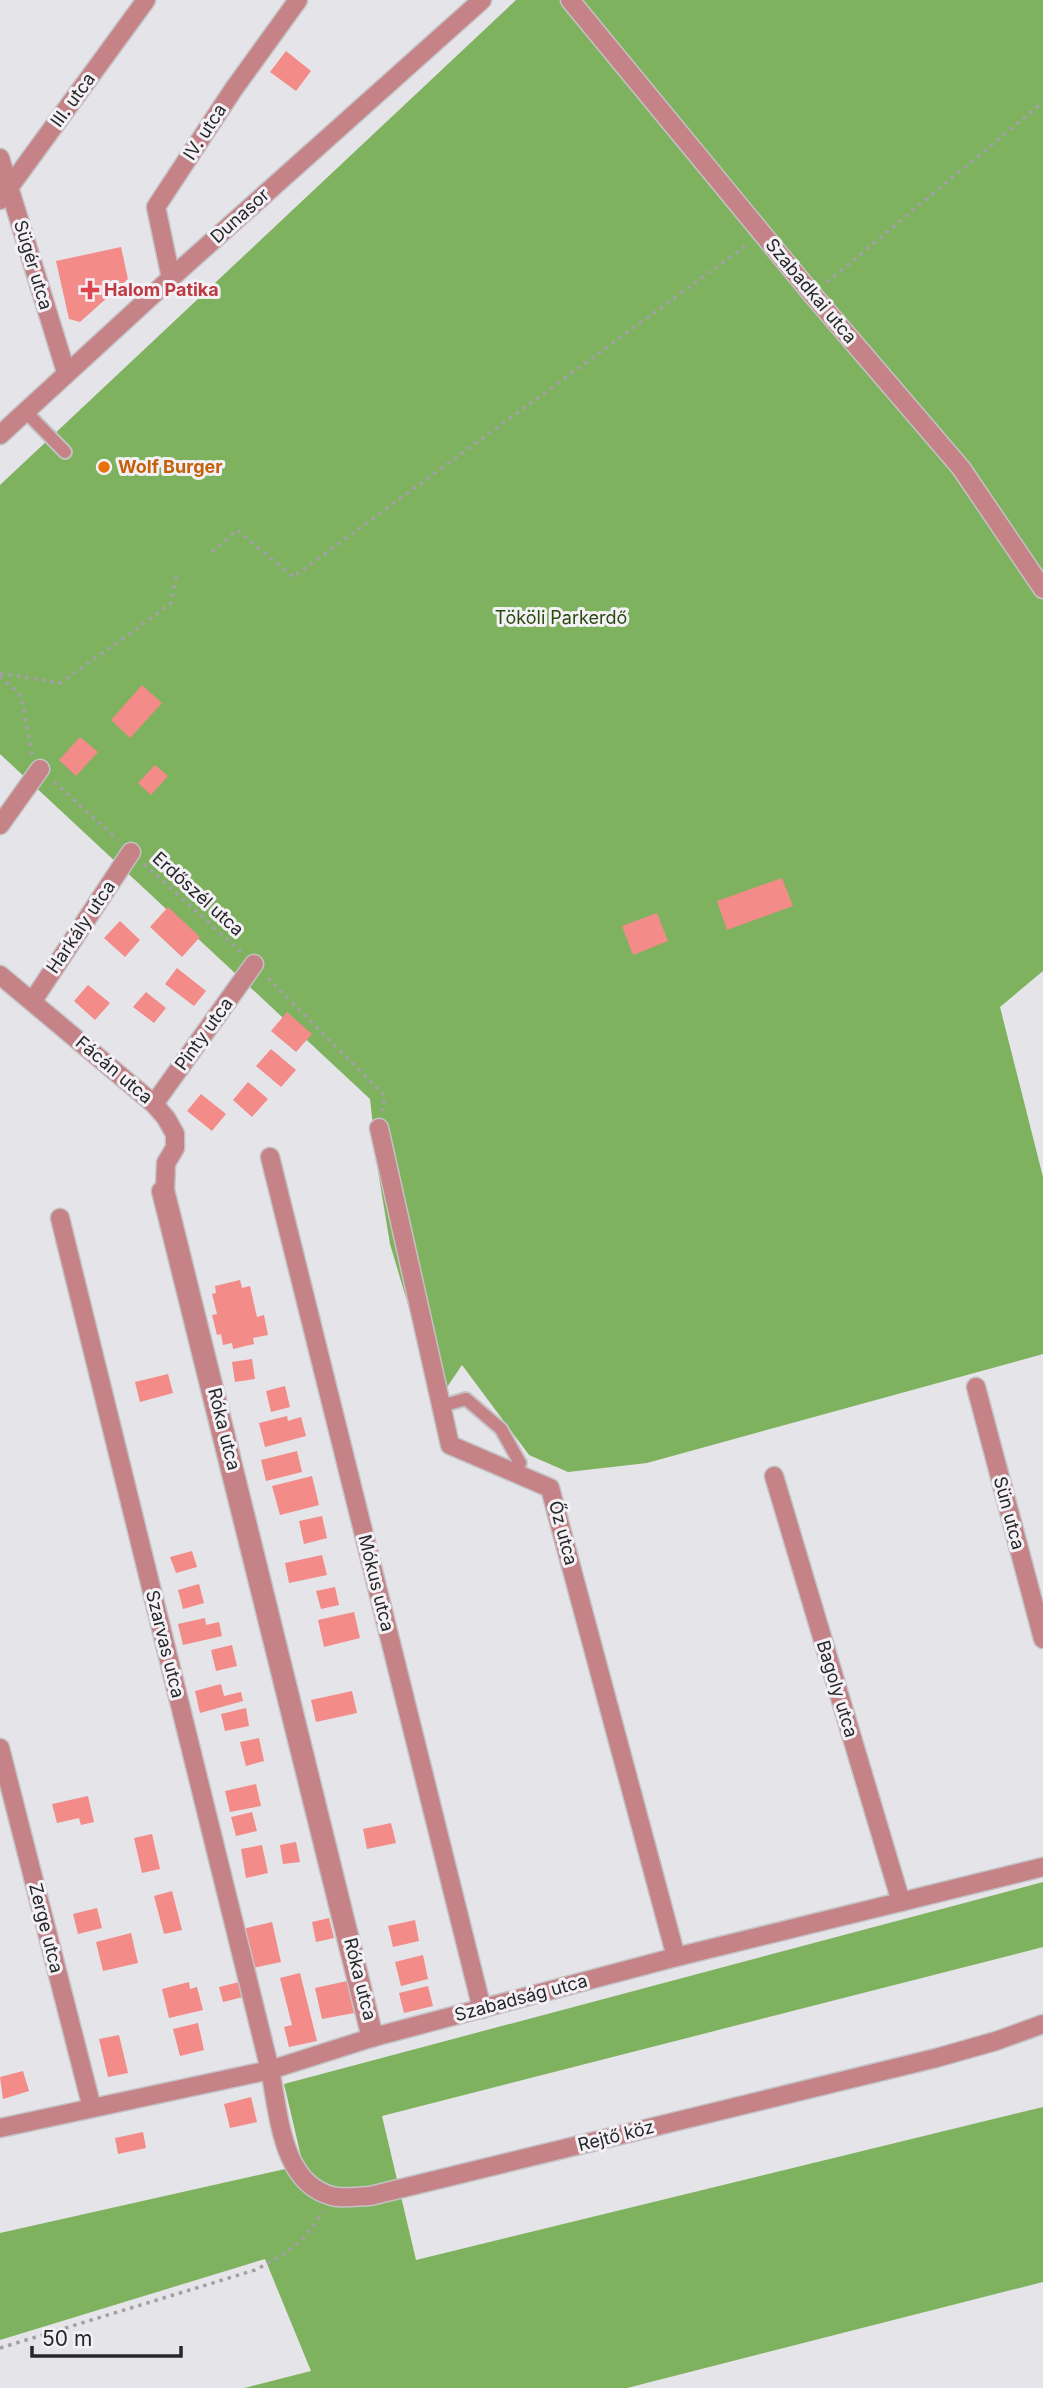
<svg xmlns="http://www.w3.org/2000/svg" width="1043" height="2388" font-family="Inter,sans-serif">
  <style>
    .forest { fill: #7fb25f }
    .building { fill: #f38b89 }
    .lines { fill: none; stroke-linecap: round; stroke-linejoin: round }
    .service-casing { stroke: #c3c2c5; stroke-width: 16 }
    .minor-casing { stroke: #c3c2c5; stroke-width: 21 }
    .tertiary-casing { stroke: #c3c2c5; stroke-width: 21 }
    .path { stroke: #a1a0a3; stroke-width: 3.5; stroke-dasharray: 3.5 5; stroke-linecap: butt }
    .service { stroke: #c68387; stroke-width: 12 }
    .minor { stroke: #c68387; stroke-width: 18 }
    .tertiary { stroke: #c68387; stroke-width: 18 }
    .health-dot { fill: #e0444e; stroke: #f3f1f5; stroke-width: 2.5 }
    .food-dot { fill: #e8710a; stroke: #f3f1f5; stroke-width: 2.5 }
    .labels { text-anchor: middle; stroke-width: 6; stroke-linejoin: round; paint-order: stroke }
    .street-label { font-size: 18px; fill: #272728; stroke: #f3f1f5 }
    .health-label { font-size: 18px; font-weight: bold; fill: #be3a42; stroke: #f3f1f5; text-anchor: start }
    .food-label { font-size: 18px; font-weight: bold; fill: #c56008; stroke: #f3f1f5; text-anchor: start }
    .park-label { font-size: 18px; fill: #294a0f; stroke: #f3f1f5 }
  </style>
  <rect width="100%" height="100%" fill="#e5e4e8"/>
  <path class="forest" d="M516,0H1043V971L1000,1007L1043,1177V1354L647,1463L568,1472L529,1455L462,1365L437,1402L390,1244L378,1171L370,1099L0,754V485Z
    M1043,1882V1947L382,2116L416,2260L1043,2107V2282L627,2388H244L311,2371L265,2259L0,2340V2233L303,2165L284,2084Z"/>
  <path class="building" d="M286,51L311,71L296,91L270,72Z
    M121,247L128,279L80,322L69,319L56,261Z
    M142,685L162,703L130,738L111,720Z
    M80,737L98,752L76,776L59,760Z
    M155,765L168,776L151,795L138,783Z
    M782,878L793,906L727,930L717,901Z
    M168,907L200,937L182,957L150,927Z
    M657,913L668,941L633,955L622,926Z
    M120,921L140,940L125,957L104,938Z
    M177,968L206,991L194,1006L165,984Z
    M88,985L110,1003L95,1020L74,1001Z
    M146,992L166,1008L154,1023L133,1007Z
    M287,1012L312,1034L296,1052L271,1031Z
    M271,1049L296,1070L281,1087L256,1066Z
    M248,1082L268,1099L252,1117L233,1100Z
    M201,1094L226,1114L212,1131L187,1111Z
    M240,1280L242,1288L250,1286L257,1317L264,1315L268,1335L253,1338L254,1344L233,1349L232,1343L223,1345L221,1334L217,1335L212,1315L217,1314L212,1294L216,1293L215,1286Z
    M252,1359L255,1379L235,1382L232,1362Z
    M168,1374L173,1393L140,1402L135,1382Z
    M285,1386L290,1407L271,1412L266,1391Z
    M287,1416L288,1421L301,1417L306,1436L265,1447L259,1423Z
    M297,1451L302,1472L266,1481L261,1460Z
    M312,1476L319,1505L280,1515L272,1486Z
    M322,1516L327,1538L304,1544L299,1521Z
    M192,1551L197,1567L176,1573L170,1557Z
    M322,1555L327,1575L289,1583L285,1563Z
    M199,1584L204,1603L183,1609L178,1590Z
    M335,1587L339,1605L321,1609L316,1591Z
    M354,1612L360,1638L324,1647L318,1620Z
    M205,1618L206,1625L219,1622L222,1636L183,1645L178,1624Z
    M232,1645L237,1666L216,1671L211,1650Z
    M221,1684L224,1696L241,1692L243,1701L200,1713L195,1691Z
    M352,1691L357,1713L316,1722L311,1700Z
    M246,1708L249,1726L225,1731L221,1714Z
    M259,1738L264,1761L246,1766L240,1742Z
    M256,1784L261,1806L230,1812L225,1791Z
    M88,1796L94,1822L81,1825L79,1818L57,1823L52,1804Z
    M252,1812L257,1831L236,1836L231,1817Z
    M391,1823L396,1843L367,1849L363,1829Z
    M152,1834L160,1869L142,1873L134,1838Z
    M296,1842L300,1862L283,1864L280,1845Z
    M262,1845L268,1873L246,1878L241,1849Z
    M172,1891L182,1930L164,1934L154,1896Z
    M97,1908L102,1928L78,1934L73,1914Z
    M329,1918L334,1938L316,1942L312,1922Z
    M415,1920L419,1941L393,1947L388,1926Z
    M272,1922L281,1962L253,1968L243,1929Z
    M131,1933L138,1963L103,1971L96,1942Z
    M423,1955L428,1979L401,1986L395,1962Z
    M300,1973L317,2041L289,2047L284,2027L292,2025L280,1978Z
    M347,1981L354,2013L322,2019L315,1988Z
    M189,1982L190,1989L197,1987L203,2010L169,2018L162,1989Z
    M239,1982L243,1997L223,2002L219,1987Z
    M428,1986L433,2006L404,2013L399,1993Z
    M198,2023L204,2050L180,2056L173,2029Z
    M119,2035L128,2073L108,2077L99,2039Z
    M23,2071L29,2091L3,2099L0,2077Z
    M251,2097L257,2122L230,2128L224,2104Z
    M143,2132L146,2148L118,2154L115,2138Z"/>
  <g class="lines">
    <defs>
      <path id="service" d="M25,411L65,452
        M441,1406L466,1399L501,1429L520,1463L515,1472"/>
      <path id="minor" d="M0,158L66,372
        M0,200L146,0
        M171,278L156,207L233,90L298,0
        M0,825L40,769
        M0,975L154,1104L166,1118L175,1134V1148L166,1163L165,1190L374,2037L371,2038L161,1191L165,1190
        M32,1002L131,852
        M154,1104L254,964
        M379,1128L450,1445L550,1488L676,1957
        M270,1157L482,2009
        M60,1218L270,2070C279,2113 281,2183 332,2196C343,2199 359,2196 370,2196L936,2058L996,2041L1043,2024
        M976,1387L1043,1639
        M774,1476L901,1902
        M0,1748L92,2108"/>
      <path id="tertiary" d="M570,0L812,294L961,468L1043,589
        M0,435L171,278L482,0
        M0,2128L270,2070L374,2037L676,1957L1043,1867"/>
    </defs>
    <use href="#service" class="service-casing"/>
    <use href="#minor" class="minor-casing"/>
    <use href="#tertiary" class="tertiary-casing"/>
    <path class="path" d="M827,282L1043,102
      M212,552L237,530L293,577L748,244
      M0,673L60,683L131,633L171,603L177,575
      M0,676L21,696L32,755
      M54,782L118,840
      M144,864L242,953
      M268,978L385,1096L382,1111
      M0,2348L255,2270C288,2253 303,2244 323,2211"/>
    <use href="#service" class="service"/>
    <use href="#minor" class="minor"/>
    <use href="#tertiary" class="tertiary"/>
  </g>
  <path class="health-dot" d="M86.5 279.5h7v7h7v7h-7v7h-7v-7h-7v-7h7z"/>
  <circle class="food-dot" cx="104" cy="467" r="7"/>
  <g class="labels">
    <g class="street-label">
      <text transform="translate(73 100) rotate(-54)" y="6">III. utca</text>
      <text transform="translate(205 132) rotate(-57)" y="6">IV. utca</text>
      <text transform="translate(240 216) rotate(-42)" y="6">Dunasor</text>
      <text transform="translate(33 265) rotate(73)" y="6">Sügér utca</text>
      <text transform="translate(811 291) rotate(50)" y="6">Szabadkai utca</text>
      <text transform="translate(198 894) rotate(42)" y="6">Erdőszél utca</text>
      <text transform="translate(81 927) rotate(-56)" y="6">Harkály utca</text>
      <text transform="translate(204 1034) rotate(-54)" y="6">Pinty utca</text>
      <text transform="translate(114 1070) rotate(40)" y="6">Fácán utca</text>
      <text transform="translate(224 1429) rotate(76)" y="6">Róka utca</text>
      <text transform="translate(1009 1513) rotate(75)" y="6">Sün utca</text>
      <text transform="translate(563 1533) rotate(75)" y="6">Őz utca</text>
      <text transform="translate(376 1583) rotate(76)" y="6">Mókus utca</text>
      <text transform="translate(165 1644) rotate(76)" y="6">Szarvas utca</text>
      <text transform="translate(837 1689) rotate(73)" y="6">Bagoly utca</text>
      <text transform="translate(46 1928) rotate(76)" y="6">Zerge utca</text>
      <text transform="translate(360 1979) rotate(76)" y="6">Róka utca</text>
      <text transform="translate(521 1998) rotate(-15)" y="6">Szabadság utca</text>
      <text transform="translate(616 2136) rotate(-14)" y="6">Rejtő köz</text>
    </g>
    <g class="health-label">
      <text x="104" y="296">Halom Patika</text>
    </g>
    <g class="food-label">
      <text x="118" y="473">Wolf Burger</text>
    </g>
    <g class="park-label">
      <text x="561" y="624">Tököli Parkerdő</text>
    </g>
  </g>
  <path d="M32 2346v10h149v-10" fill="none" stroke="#272728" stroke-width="3.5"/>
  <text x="42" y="2346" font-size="21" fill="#272728" stroke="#f3f1f5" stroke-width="5" paint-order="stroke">50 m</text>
</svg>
